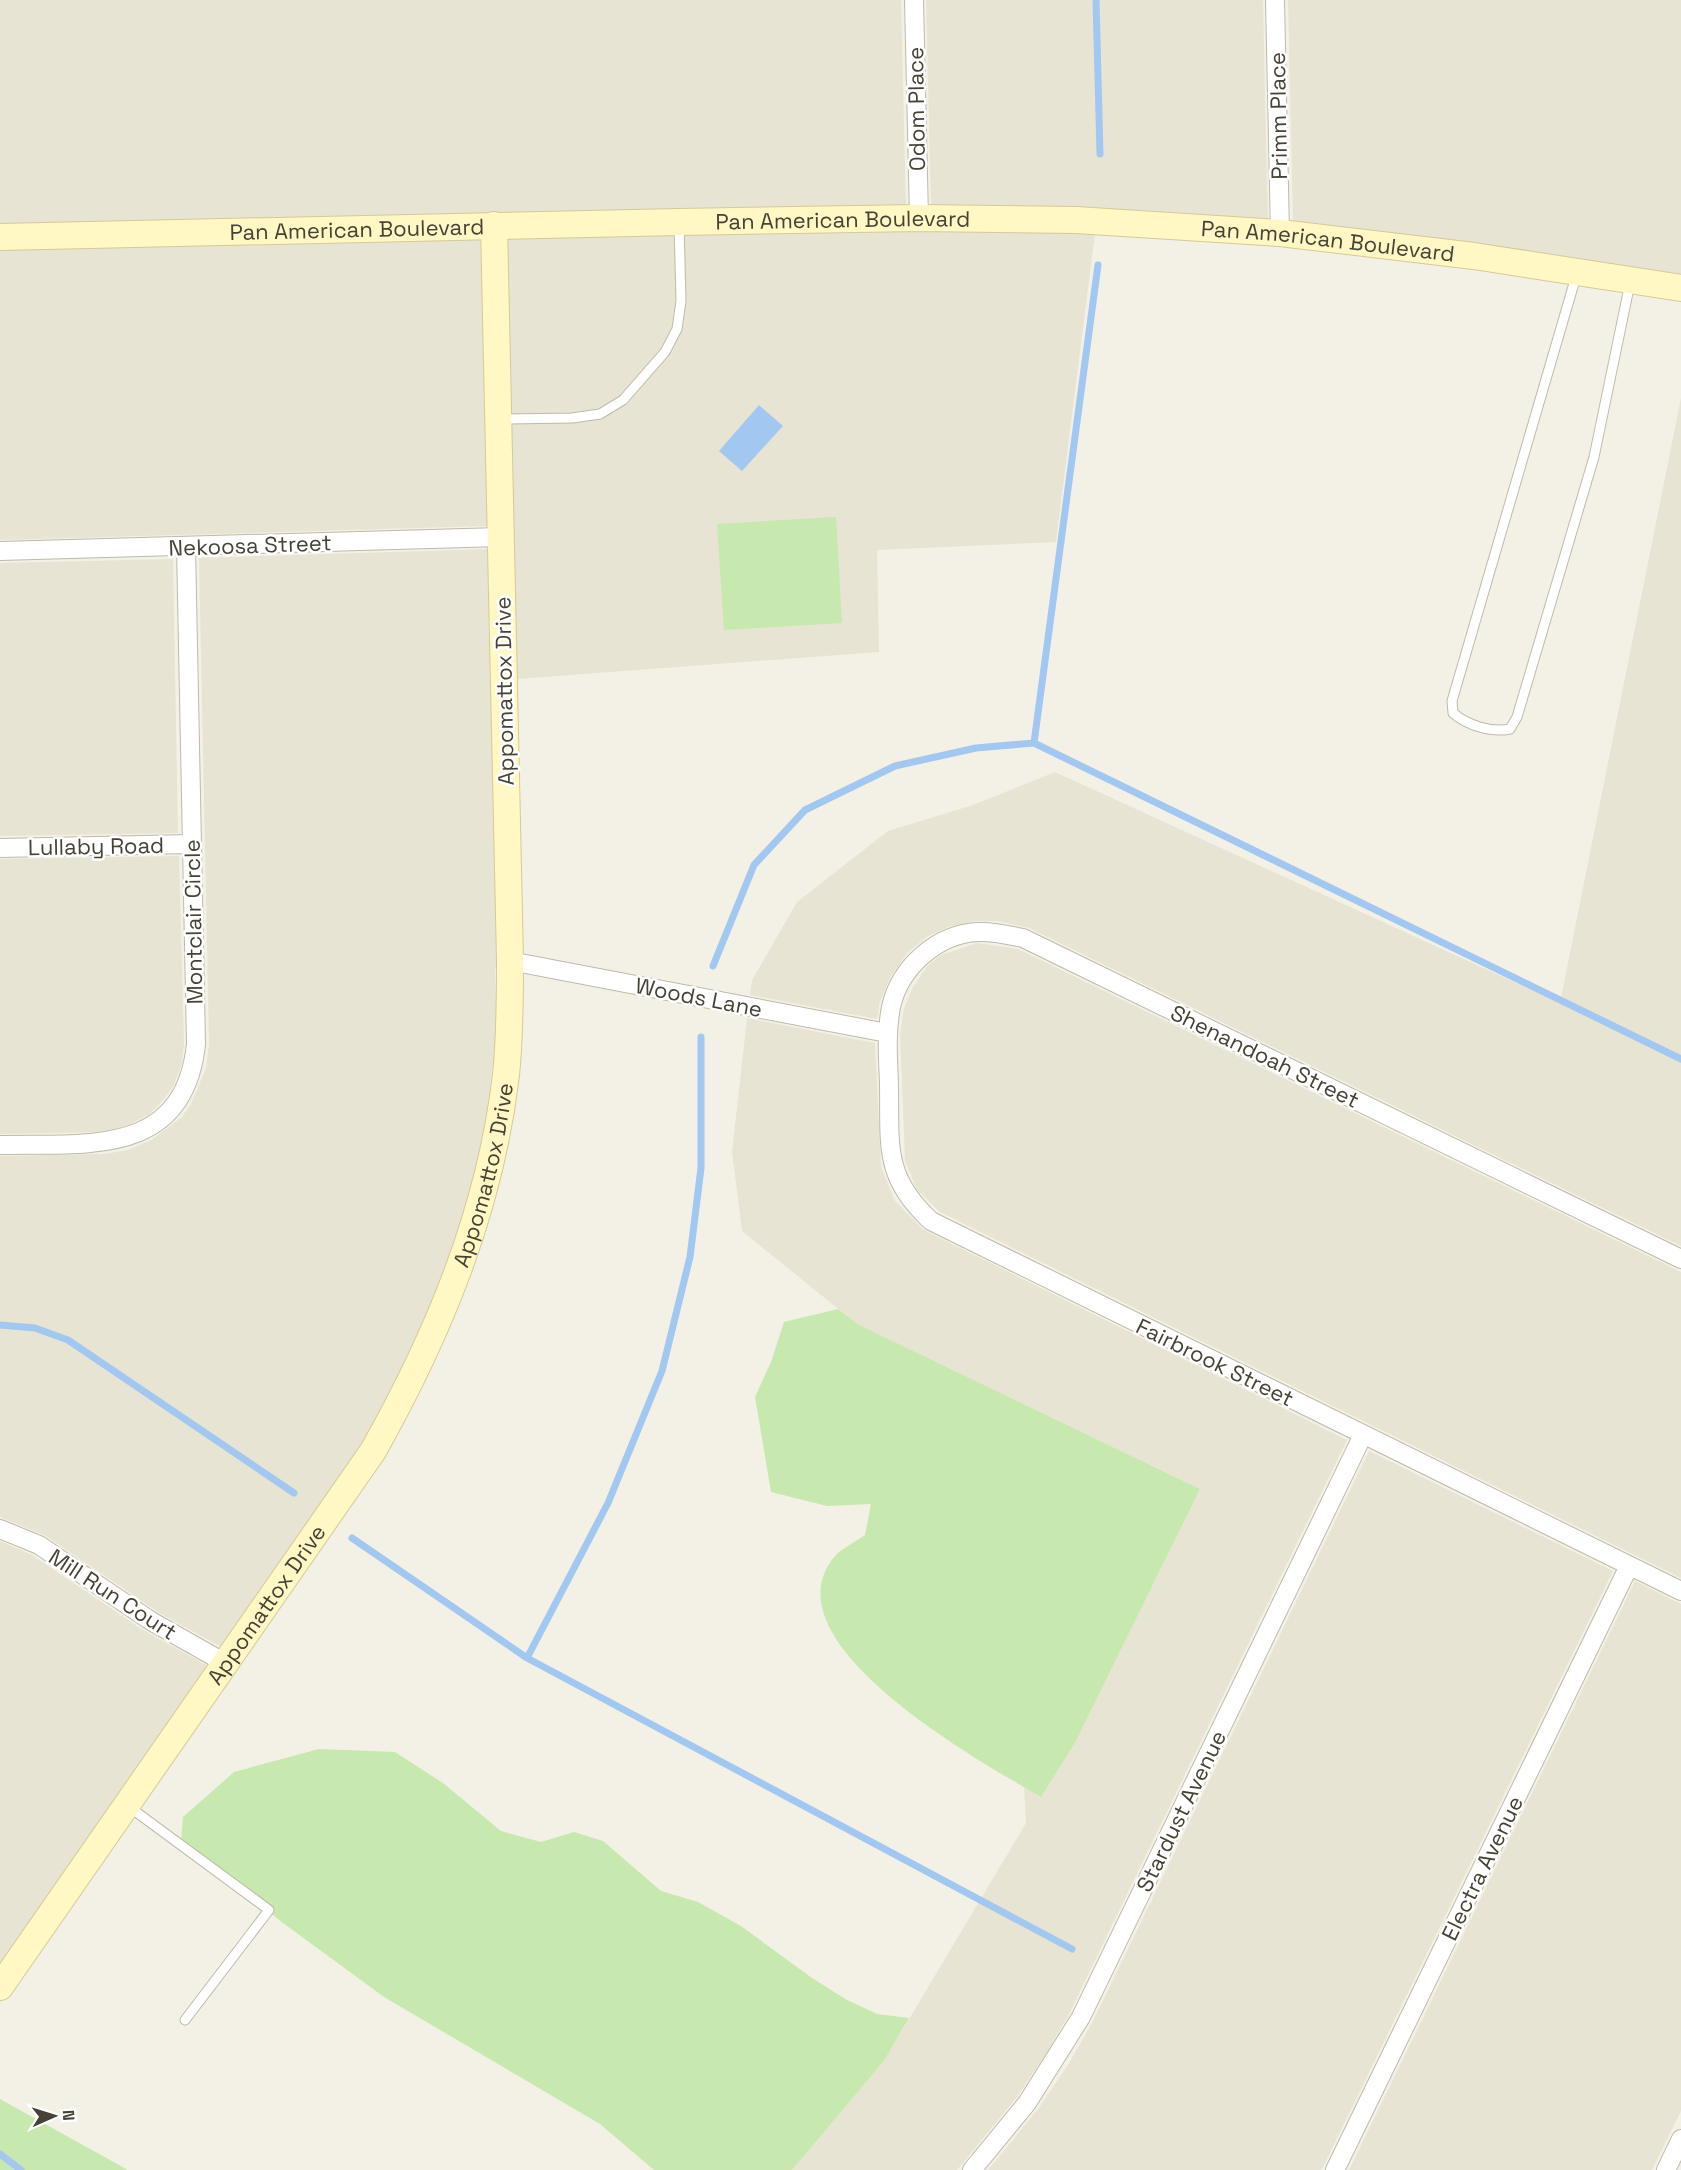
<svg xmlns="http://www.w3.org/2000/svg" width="1681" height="2170" font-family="'Space Grotesk',sans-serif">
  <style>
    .residential { fill: #e7e4d4 }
    .green { fill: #c7e8af }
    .water { fill: #a2c7f0 }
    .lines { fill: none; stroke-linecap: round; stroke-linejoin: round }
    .stream { stroke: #a2c7f0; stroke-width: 7 }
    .lane-casing { stroke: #bfbaa9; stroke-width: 11 }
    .street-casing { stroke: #bfbaa9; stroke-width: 20 }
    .secondary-casing { stroke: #d4ca96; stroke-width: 28 }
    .lane { stroke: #fff; stroke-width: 9 }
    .street { stroke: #fff; stroke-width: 18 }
    .secondary { stroke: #fff8c5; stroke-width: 26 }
    .labels { text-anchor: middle; stroke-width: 5; stroke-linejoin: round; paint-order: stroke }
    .street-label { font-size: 22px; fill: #464235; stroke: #fff }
  </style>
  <rect width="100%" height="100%" fill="#f3f1e6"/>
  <path class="residential" d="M0,0H901L906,207L0,226Z
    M926,0H1263L1268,220L931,207Z
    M1288,0H1681V277L1475,245L1293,223Z
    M919,230L1095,233L1056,542L877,550L879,652L517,679L507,236Z
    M482,237L488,526L0,540V249Z
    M1681,398V1246L1029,928L998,921H976L948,927L928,936L908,952L891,976L880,1001L877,1019L750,995L752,980L797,902L888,831L973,805L1055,772L1560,1003Z
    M488,549L498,960L495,970L497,1031L484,1136L473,1184L462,1225L430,1311L400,1379L362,1446L221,1647L158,1612L46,1536L0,1517V1156L104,1154L128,1150L151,1140L181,1118L191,1104L206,1068L209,1044L199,558Z
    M173,559L178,833L0,836V563Z
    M179,856L184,1044L182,1063L174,1085L160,1104L148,1115L122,1128L103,1132L0,1134V859Z
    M977,943L1018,949L1681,1272V1578L940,1212L917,1190L905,1161L900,1034L904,1008L913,987L928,965L941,955Z
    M747,1018L875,1043L881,1167L895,1201L924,1230L1347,1440L1070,2012L1046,2054L1017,2097L957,2170H792L884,2061L1026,1823L1024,1787L1041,1797L1075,1743L1200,1489L858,1325L742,1231L732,1152Z
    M1369,1451L1613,1571L1324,2165L1321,2170H988L1038,2109L1068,2065L1093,2021Z
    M0,1541L32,1555L143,1630L208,1666L0,1965Z
    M1635,1581L1681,1604V2111L1652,2170H1349Z"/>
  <path class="green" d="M836,517L842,623L724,630L717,524Z
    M838,1309L859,1325L1200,1489L1075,1743L1041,1797C985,1764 762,1642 835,1556C842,1548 856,1542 865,1535L871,1504L827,1506L771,1492L755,1397L771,1362L784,1322Z
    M319,1749L395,1752L443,1783L501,1831L541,1842L574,1832L603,1841L661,1891L698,1902L741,1926L812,1978L847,2000L877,2014L909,2018L884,2061L792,2170H654L600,2124L384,1997L283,1923L181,1841L183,1817L234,1772Z
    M0,2099L128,2170H0Z"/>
  <path class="water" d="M759,405L783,426L742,471L719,451Z"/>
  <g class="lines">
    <path class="stream" d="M1096,0L1100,154
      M1034,743L1098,265
      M713,966L754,865L805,810L895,766L976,748L1034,743L1681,1059
      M0,1325L35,1328L68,1340L294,1493
      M352,1538L527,1658L1072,1949
      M527,1658L608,1503L662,1371L690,1257L701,1168V1037
      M0,2154L21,2170"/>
    <defs>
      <path id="lane" d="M1577,273L1452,701L1453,713C1467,725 1491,733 1510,729L1517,717L1594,457L1630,283
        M500,419L572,418L600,414L623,400L665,352L677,329L681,301L679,224
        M128,1806L269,1910L185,2020"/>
      <path id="street" d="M914,0L919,218
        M1275,0L1280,233
        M0,551L501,537
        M0,848L191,844
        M510,961L887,1033
        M0,1145C87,1143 184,1158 196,1044L186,547
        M1681,1259L1023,938C1008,935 993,931 978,932C937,934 900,967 891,1007C886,1033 888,1058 889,1084C890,1145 883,1177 931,1221L1681,1591
        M0,1529L39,1545L151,1621L225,1663
        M972,2170L1027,2103L1081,2017L1363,1435
        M1335,2170L1629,1566
        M1666,2170L1681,2139"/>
      <g id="secondary">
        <path id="s1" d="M0,237L679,222L919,218L1076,220L1280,233L1474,256L1681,288"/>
        <path id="s2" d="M0,1987L373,1451C439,1334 490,1210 506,1075C510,1037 510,999 510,961L494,225"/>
      </g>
    </defs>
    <use href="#lane" class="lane-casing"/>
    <use href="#street" class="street-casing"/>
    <use href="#secondary" class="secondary-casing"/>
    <use href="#lane" class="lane"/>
    <use href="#street" class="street"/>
    <use href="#secondary" class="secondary"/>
  </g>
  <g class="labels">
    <g class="street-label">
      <text transform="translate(916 109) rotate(-91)" y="8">Odom Place</text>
      <text transform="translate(1278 116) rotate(-91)" y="8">Primm Place</text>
      <text dy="8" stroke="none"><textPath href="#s1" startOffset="843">Pan American Boulevard</textPath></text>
      <text dy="8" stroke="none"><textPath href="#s1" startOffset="357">Pan American Boulevard</textPath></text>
      <text dy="8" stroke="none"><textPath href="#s1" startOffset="1329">Pan American Boulevard</textPath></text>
      <text transform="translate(250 545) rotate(-2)" y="8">Nekoosa Street</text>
      <text transform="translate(504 691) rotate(-91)" y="8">Appomattox Drive</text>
      <text transform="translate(96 846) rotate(-1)" y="8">Lullaby Road</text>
      <text transform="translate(193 922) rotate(-91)" y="8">Montclair Circle</text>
      <text transform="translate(699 997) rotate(11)" y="8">Woods Lane</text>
      <text transform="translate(1265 1056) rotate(26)" y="8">Shenandoah Street</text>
      <text dy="8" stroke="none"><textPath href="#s2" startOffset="952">Appomattox Drive</textPath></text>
      <text transform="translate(1215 1362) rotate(26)" y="8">Fairbrook Street</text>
      <text transform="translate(113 1594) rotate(33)" y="8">Mill Run Court</text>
      <text dy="8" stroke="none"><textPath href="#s2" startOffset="466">Appomattox Drive</textPath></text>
      <text transform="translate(1181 1811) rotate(-64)" y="8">Stardust Avenue</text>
      <text transform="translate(1482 1868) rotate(-64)" y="8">Electra Avenue</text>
    </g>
  </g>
  <g transform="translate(54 2116) rotate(87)" stroke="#ffffff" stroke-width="4.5" paint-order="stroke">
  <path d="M0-4.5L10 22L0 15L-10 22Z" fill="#464235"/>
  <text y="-9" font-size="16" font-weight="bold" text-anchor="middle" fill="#464235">N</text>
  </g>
</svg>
